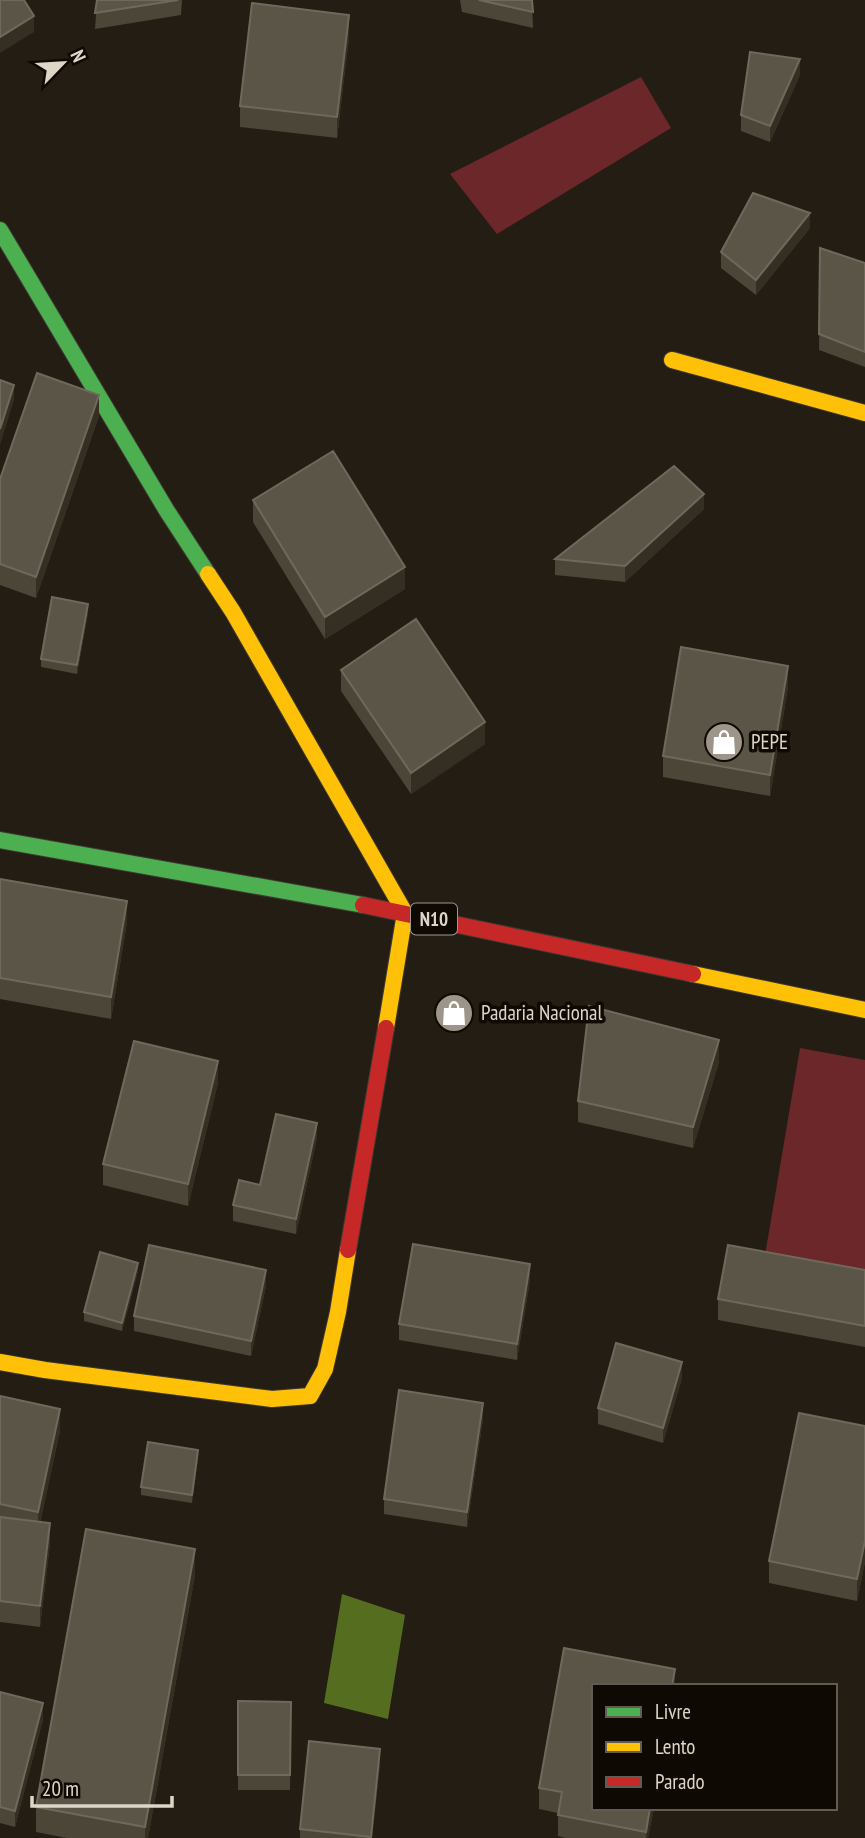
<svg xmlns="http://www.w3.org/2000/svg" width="865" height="1838" font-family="'PT Sans Narrow',sans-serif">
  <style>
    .green { fill: #6b272a }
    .water { fill: #546d1f }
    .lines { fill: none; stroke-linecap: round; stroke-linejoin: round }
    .fast-casing { stroke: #3f3932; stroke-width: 18 }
    .slow-casing { stroke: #3f3932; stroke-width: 18 }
    .jam-casing { stroke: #3f3932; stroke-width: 18 }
    .fast { stroke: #4caf50; stroke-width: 16 }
    .slow { stroke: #ffc107; stroke-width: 16 }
    .jam { stroke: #c62828; stroke-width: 16 }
    .wall { fill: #4b4638 }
    .shaded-wall { fill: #352f23 }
    .building { fill: #5b5548; stroke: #6f695c; stroke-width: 2 }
    .labels { text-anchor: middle; stroke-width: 7; stroke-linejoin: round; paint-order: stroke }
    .shield { fill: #0f0903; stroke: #a0988e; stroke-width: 2 }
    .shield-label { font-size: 19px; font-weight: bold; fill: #ded5c9 }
    .poi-label { font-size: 21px; fill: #ded5c9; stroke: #0f0903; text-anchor: start }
  </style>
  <rect width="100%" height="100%" fill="#241d13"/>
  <path class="green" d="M641,77L671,128L497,234L450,174Z
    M800,1048L865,1060V1292L762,1273Z"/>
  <path class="water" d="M342,1594L405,1615L388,1719L324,1703Z"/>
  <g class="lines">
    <defs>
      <path id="fast" d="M0,230L167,511L208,574
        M0,840L363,905"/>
      <path id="slow" d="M672,360L865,413
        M208,574L233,612L405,913L386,1028
        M693,974L865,1010
        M0,1362L45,1370L272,1399L310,1396L325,1369L338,1312L348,1250"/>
      <path id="jam" d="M363,905L693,974
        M348,1250L386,1028"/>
    </defs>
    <use href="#fast" class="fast-casing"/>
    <use href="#slow" class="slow-casing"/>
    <use href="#jam" class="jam-casing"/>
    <use href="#fast" class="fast"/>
    <use href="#slow" class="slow"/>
    <use href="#jam" class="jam"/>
  </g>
  <path class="wall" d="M97,0H182L181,15L95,29Z
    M460,0H532L533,28L462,12Z
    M349,37L337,138L240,127V106Z
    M800,75L770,142L741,131V115Z
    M810,228L756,295L721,268V252Z
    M820,248L865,263V367L819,350Z
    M99,416L36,598L0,585V479Z
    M253,500L405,589L325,639L253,522Z
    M704,509L625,582L555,575V559Z
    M88,613L77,674L41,667V659Z
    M341,670L485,744L411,794L341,691Z
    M788,687L770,796L663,777V756Z
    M0,879L127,922L111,1019L0,999Z
    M719,1062L693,1148L578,1122V1101Z
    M218,1083L188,1206L103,1185V1164Z
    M317,1138L296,1234L233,1221V1205L260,1185Z
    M865,1270V1347L718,1320V1299Z
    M138,1271L122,1331L84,1321V1312Z
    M530,1280L517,1360L399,1340V1324Z
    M266,1286L251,1356L134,1331V1316Z
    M682,1378L663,1443L598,1424V1408Z
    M0,1396L60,1431L40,1522L50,1544L40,1627L0,1622Z
    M483,1419L467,1527L384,1514V1499Z
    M865,1426V1562L857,1601L769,1583V1561Z
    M198,1458L192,1503L141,1495V1487Z
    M195,1575L148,1838H67L36,1832V1807Z
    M675,1686L594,1808H654L648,1838H566L558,1836V1813L539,1809V1788Z
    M0,1692L43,1719L15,1827L0,1823Z
    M238,1701L291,1702L290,1790H238Z
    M380,1764L372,1838H300V1829Z"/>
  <path class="shaded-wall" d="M349,15V37L337,138V117Z
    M34,16V32L0,53V37Z
    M800,59V75L770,142V126Z
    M810,213V228L756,295V280Z
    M14,385V400L0,445V429Z
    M99,395V416L36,598V577Z
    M704,494V509L625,582V566Z
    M405,567V589L325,639V617Z
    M88,604V613L77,674V665Z
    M788,666V687L770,796V775Z
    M485,722V744L411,794V773Z
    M127,901V922L111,1019V997Z
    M719,1040V1062L693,1148V1127Z
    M218,1061V1083L188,1206V1184Z
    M317,1123V1138L296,1234V1219Z
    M138,1263V1271L122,1331V1323Z
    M530,1264V1280L517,1360V1344Z
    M266,1270V1286L251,1356V1341Z
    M682,1362V1378L663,1443V1428Z
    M483,1403V1419L467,1527V1512Z
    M60,1409V1431L38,1534V1512Z
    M198,1450V1458L192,1503V1495Z
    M50,1523V1544L40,1627V1606Z
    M865,1541V1562L857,1601V1579Z
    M195,1549V1575L148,1838H145V1827Z
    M675,1669V1686H672Z
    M43,1703V1719L15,1827V1811Z
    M380,1749V1764L372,1838H371Z
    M650,1808H654L648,1838H646V1832Z"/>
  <path class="building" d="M0,0H24L34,16L0,37Z
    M97,0H178L95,13Z
    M479,0H532L533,12Z
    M252,3L349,15L337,117L240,106Z
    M750,52L800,59L770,126L741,115Z
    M753,193L810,213L756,280L721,252Z
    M820,248L865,263V352L819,334Z
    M37,373L99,395L36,577L0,564V479Z
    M0,380L14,385L0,429Z
    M333,451L405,567L325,617L253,500Z
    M674,466L704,494L625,566L555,559Z
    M52,597L88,604L77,665L41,659Z
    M416,619L485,722L411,773L341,670Z
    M681,647L788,666L770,775L663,756Z
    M0,879L127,901L111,997L0,978Z
    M589,1006L719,1040L693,1127L578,1101Z
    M134,1041L218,1061L188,1184L103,1164Z
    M276,1114L317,1123L296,1219L233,1205L239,1180L260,1185Z
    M413,1244L530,1264L517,1344L399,1324Z
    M149,1245L266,1270L251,1341L134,1316Z
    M728,1245L865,1270V1326L718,1299Z
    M100,1252L138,1263L122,1323L84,1312Z
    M616,1343L682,1362L663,1428L598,1408Z
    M399,1390L483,1403L467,1512L384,1499Z
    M0,1396L60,1409L38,1512L0,1504Z
    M799,1413L865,1426V1541L857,1579L769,1561Z
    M148,1442L198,1450L192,1495L141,1487Z
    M0,1517L50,1523L40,1606L0,1601Z
    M86,1529L195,1549L145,1827L36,1807Z
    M564,1648L675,1669L672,1686H594V1808H650L646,1832L558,1815L562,1792L539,1788Z
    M0,1692L43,1703L15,1811L0,1807Z
    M238,1701L291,1702L290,1775H238Z
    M309,1741L380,1749L371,1837L300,1829Z"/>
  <defs>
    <symbol id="shop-disc" viewBox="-11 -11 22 22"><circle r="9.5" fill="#9d9589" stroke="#0f0903"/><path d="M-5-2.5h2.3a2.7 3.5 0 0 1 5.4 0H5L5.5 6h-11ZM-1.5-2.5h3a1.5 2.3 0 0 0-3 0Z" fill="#fff"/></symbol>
  </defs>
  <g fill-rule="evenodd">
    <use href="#shop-disc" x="702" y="720" width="44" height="44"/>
    <use href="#shop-disc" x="432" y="991" width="44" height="44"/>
  </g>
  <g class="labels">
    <rect class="shield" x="411" y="903.5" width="46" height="31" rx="5"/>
    <g class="shield-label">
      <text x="434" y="926">N10</text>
    </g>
    <g class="poi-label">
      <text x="751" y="749">PEPE</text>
      <text x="481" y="1020">Padaria Nacional</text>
    </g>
  </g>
  <rect x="592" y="1684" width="245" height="126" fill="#0f0903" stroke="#625b52" stroke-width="2"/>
  <rect x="606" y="1707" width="35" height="10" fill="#4caf50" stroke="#625b52" stroke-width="2"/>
  <text x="655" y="1719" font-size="21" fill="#ded5c9">Livre</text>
  <rect x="606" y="1742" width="35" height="10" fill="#ffc107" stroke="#625b52" stroke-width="2"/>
  <text x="655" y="1754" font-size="21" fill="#ded5c9">Lento</text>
  <rect x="606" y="1777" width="35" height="10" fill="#c62828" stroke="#625b52" stroke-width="2"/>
  <text x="655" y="1789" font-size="21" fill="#ded5c9">Parado</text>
  <g transform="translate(63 63) rotate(65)" stroke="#0f0903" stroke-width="5" paint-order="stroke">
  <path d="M0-5L12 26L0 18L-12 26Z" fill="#ded5c9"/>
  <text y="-10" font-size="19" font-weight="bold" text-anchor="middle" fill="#ded5c9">N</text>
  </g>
  <path d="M32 1796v10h140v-10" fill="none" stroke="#ded5c9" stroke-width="3.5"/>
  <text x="42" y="1796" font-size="21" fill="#ded5c9" stroke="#0f0903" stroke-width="5" paint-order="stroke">20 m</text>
</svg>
